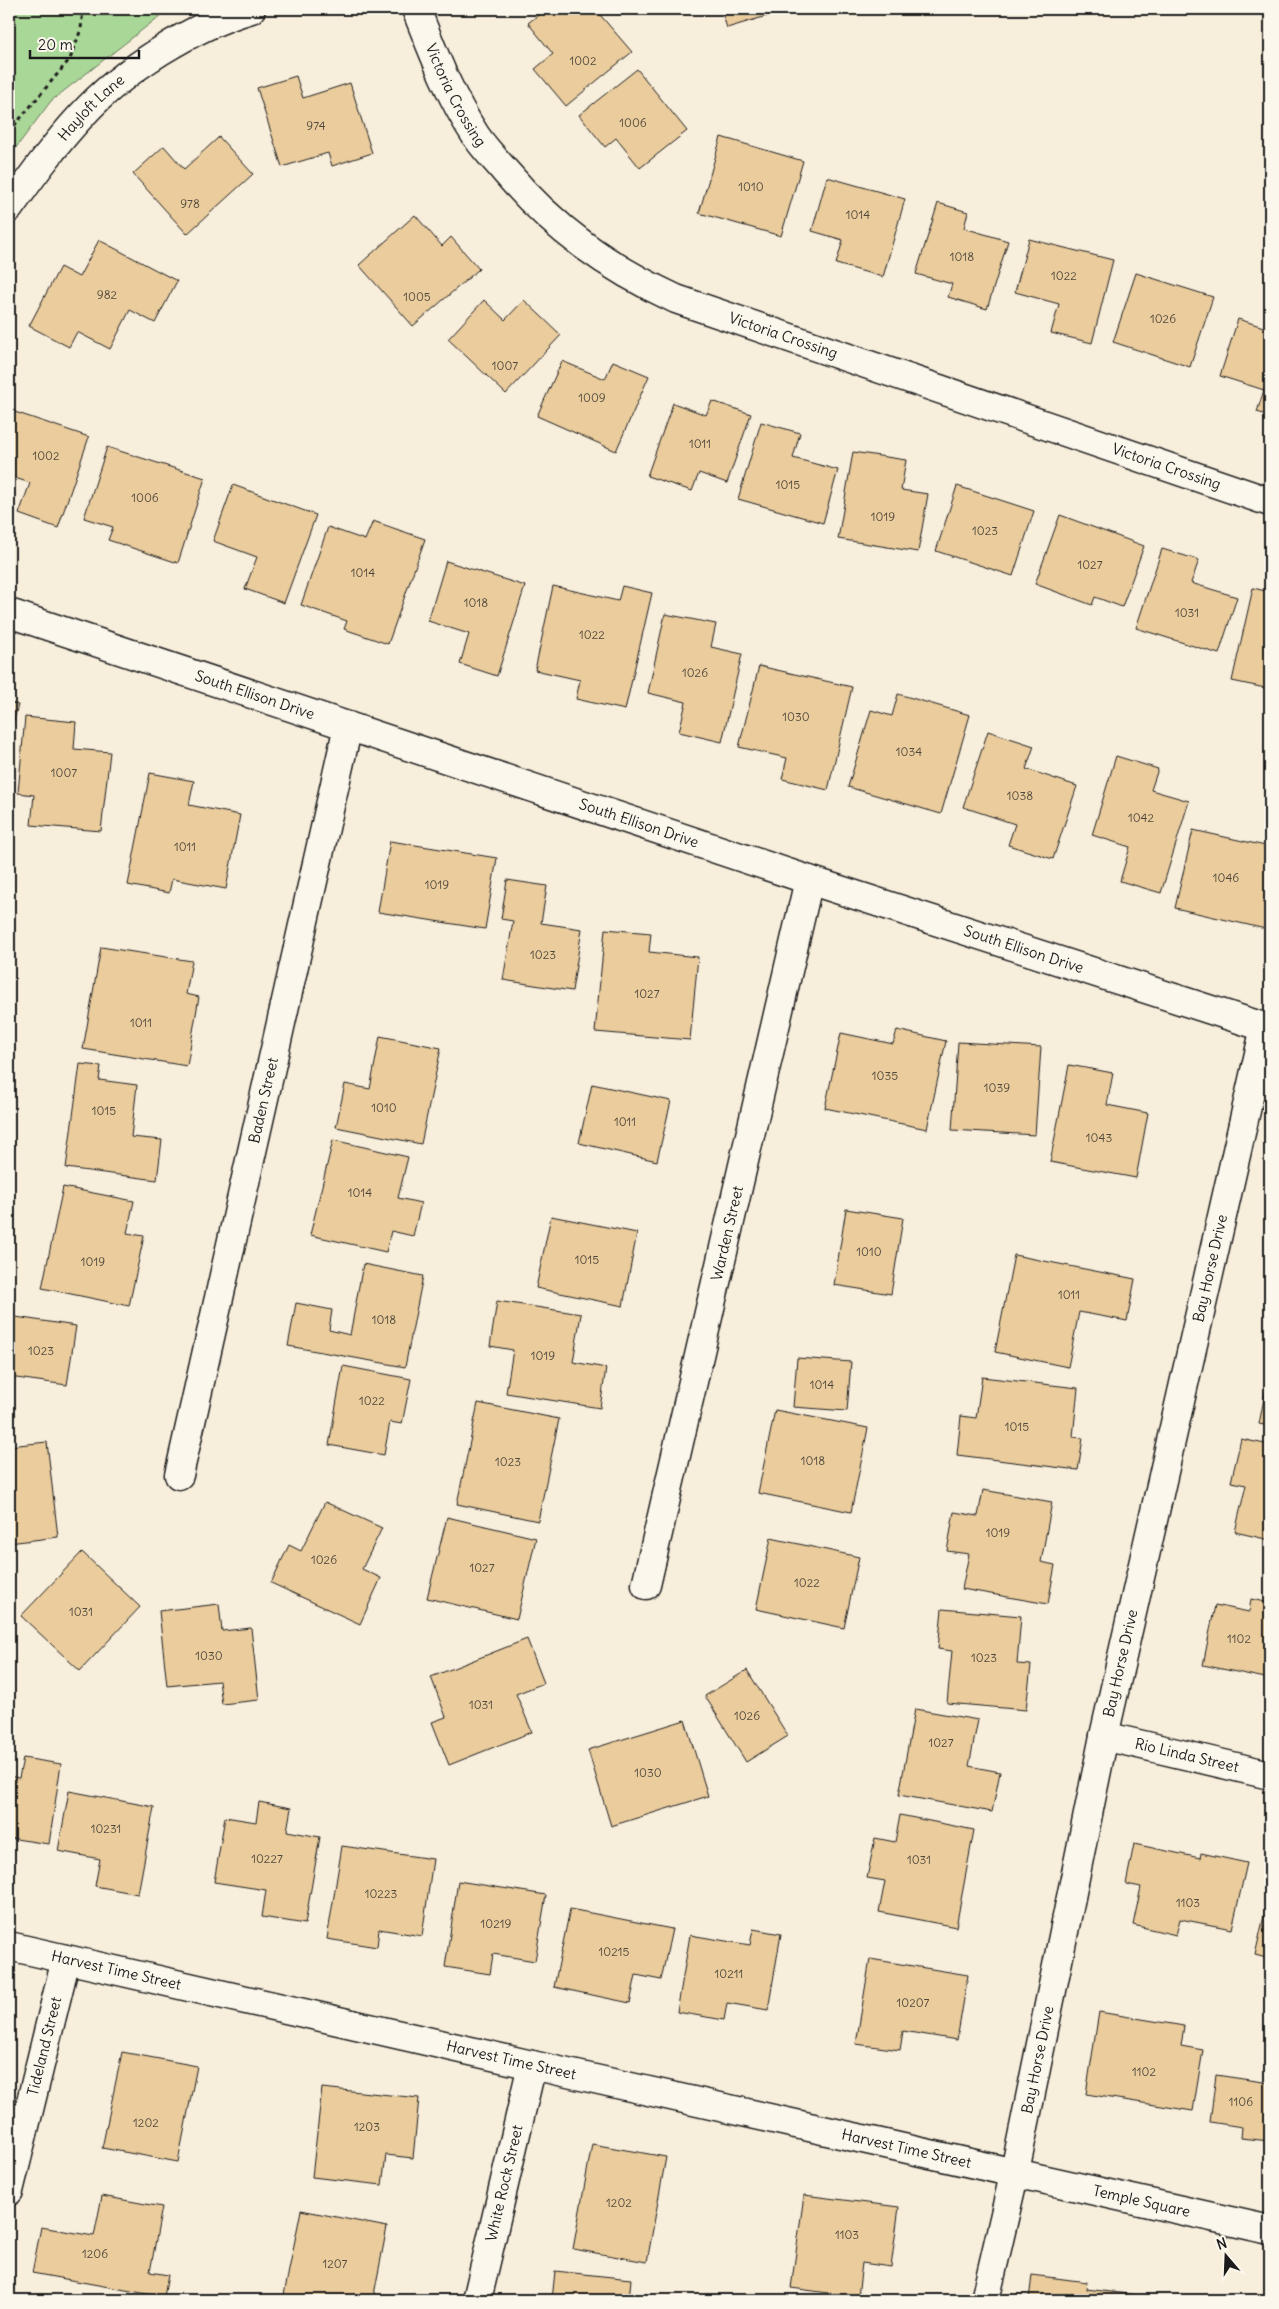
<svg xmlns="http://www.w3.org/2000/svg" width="1279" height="2309" font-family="Delius,sans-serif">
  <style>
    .green { fill: #a9d797; stroke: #627a5a }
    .building { fill: #eacc9d; stroke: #1c1c1c }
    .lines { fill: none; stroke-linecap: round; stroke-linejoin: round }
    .street-casing { stroke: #1c1c1c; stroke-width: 31 }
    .secondary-casing { stroke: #1c1c1c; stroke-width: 31 }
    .path { stroke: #1c1c1c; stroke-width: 3; stroke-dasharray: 4 4; stroke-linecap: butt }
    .street { stroke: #fbf7ec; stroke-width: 28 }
    .secondary { stroke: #fbf7ec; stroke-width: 28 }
    .labels { text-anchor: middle; stroke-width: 4; stroke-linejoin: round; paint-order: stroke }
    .number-label { font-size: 12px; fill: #50483c }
    .street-label { font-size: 15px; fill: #1c1c1c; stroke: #fbf7ec }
  </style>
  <rect width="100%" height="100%" fill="#f8eedc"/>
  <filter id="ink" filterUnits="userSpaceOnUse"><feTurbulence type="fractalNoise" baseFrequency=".02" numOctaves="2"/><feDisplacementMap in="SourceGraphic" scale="10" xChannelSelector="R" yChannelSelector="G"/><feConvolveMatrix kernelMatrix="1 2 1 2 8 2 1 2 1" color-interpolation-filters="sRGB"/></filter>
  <g filter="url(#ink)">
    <path class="green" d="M9,9H169L51,101L9,157Z"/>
    <path class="building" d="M546,9H595L632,52L566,106L535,69L553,54L528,23Z
      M721,9H790L727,28Z
      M637,69L687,131L640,168L616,138L605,147L579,115Z
      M296,76L303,98L350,83L372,153L332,166L328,153L282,167L257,88Z
      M219,137L253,174L187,234L133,174L164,146L184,169Z
      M721,137L803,161L781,236L699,213Z
      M827,177L905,199L883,277L836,264L843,240L812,231Z
      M938,203L968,212L964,228L1008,241L987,309L948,297L952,284L916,274Z
      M415,215L442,246L451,237L479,269L413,326L359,265Z
      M1029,239L1113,260L1092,343L1051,333L1059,304L1015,292Z
      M99,240L177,281L155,323L130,310L110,349L77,332L69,347L29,326L60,267L79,277Z
      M1136,273L1213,297L1190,367L1113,342Z
      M484,300L505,320L524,300L561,335L506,394L448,339Z
      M1238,319L1270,329V416L1257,412L1264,390L1220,376Z
      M562,361L605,379L613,361L649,376L616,451L537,416Z
      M712,401L751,414L727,483L699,473L692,491L647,476L673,403L706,415Z
      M9,410L89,437L58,528L19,514L30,483L9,476Z
      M761,422L800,433L793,458L838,470L823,523L738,499Z
      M107,447L205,478L178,563L108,540L113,527L84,518Z
      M853,452L906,460L901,490L928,494L918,552L838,539Z
      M233,485L316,515L284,603L245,589L257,557L213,541Z
      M957,486L1034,511L1013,576L936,551Z
      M1060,515L1144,546L1122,607L1095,597L1092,605L1035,584Z
      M373,521L425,539L388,644L344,629L347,621L301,605L328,527L365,540Z
      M1162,549L1199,560L1191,583L1237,597L1219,654L1136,628Z
      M446,561L525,586L497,676L460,664L469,634L428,621Z
      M553,586L618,601L622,586L652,593L625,710L576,699L580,680L535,670Z
      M1253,588L1270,592V689L1232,681Z
      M665,614L716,624L711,647L742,654L722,742L679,732L686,702L648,693Z
      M759,666L852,687L828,790L782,779L787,758L739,747Z
      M898,694L970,715L941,814L848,787L871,710L892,716Z
      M9,702L18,705L9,739Z
      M25,717L76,722L74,749L110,752L101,831L31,825L34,795L18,793Z
      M988,731L1034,746L1026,769L1077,786L1053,859L1008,845L1015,824L963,807Z
      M1116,756L1158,769L1151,790L1189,801L1161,893L1120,881L1130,847L1092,835Z
      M150,773L194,781L189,805L240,815L226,889L172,879L169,893L128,885Z
      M1193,830L1270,847V930L1175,908Z
      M390,841L497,858L485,929L378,912Z
      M507,880L547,886L541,923L582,929L572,991L503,980L513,921L501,919Z
      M605,929L651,933L649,952L698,957L690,1040L595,1032Z
      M101,947L192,961L186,994L199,997L187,1066L83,1049Z
      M897,1030L946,1041L927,1129L825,1108L841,1033L893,1044Z
      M380,1036L441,1048L421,1144L336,1127L345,1084L370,1089Z
      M958,1042L1041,1047L1035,1135L952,1130Z
      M80,1064L101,1066L99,1080L137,1085L131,1137L162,1140L157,1180L66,1168Z
      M1069,1065L1113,1073L1107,1105L1148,1113L1136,1178L1050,1162Z
      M592,1084L671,1101L657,1161L579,1143Z
      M333,1140L408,1157L398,1198L421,1203L413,1236L391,1231L386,1252L310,1235Z
      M63,1187L134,1201L127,1233L144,1236L129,1306L42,1288Z
      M846,1209L903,1218L891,1294L834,1285Z
      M551,1216L637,1233L623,1306L536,1288Z
      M1014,1255L1135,1279L1127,1321L1079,1312L1068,1367L995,1352Z
      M363,1264L423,1276L405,1367L288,1346L296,1303L332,1310L329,1330L350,1335Z
      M497,1301L581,1314L573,1362L606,1368L600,1408L506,1393L513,1350L490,1346Z
      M9,1316L76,1326L67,1385L9,1377Z
      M797,1358L851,1362L847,1411L793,1407Z
      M343,1366L411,1379L402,1424L390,1422L384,1455L329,1445Z
      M1270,1368V1426L1259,1424Z
      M982,1377L1078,1388L1073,1437L1083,1438L1078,1470L957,1455L961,1416L976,1418Z
      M478,1403L559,1419L538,1521L457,1504Z
      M775,1410L868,1428L851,1512L758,1493Z
      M1241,1439L1270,1445V1540L1235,1532L1246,1485L1231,1482Z
      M47,1442L58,1537L9,1543V1446Z
      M983,1490L1052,1502L1041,1562L1055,1565L1048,1604L962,1589L969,1554L947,1551L954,1512L978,1516Z
      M325,1502L382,1528L362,1569L381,1578L360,1624L271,1583L289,1545L301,1551Z
      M447,1517L536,1538L517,1619L427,1598Z
      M771,1538L859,1557L844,1628L756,1609Z
      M82,1552L140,1607L80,1671L21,1616Z
      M1251,1599L1270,1603V1679L1203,1665L1215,1605L1249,1612Z
      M219,1604L222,1631L251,1628L259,1700L222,1704L219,1681L167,1686L159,1611Z
      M942,1609L1021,1616L1017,1664L1031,1665L1026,1710L947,1703L952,1651L938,1649Z
      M527,1639L544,1683L516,1694L532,1732L449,1765L432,1722L446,1717L431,1677Z
      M747,1670L788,1736L746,1762L705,1696Z
      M915,1709L978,1720L969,1766L1000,1772L992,1812L899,1795Z
      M685,1720L708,1796L611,1826L588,1750Z
      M23,1758L61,1764L49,1844L9,1838V1776L19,1778Z
      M69,1791L154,1807L138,1894L95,1886L100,1859L58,1851Z
      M259,1802L291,1808L287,1831L320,1837L305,1924L262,1917L266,1890L214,1882L225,1817L256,1822Z
      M900,1815L974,1830L956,1927L879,1912L885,1881L867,1878L875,1838L895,1842Z
      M1134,1844L1200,1858L1201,1853L1247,1863L1232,1929L1180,1919L1176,1935L1133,1925L1141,1887L1126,1884Z
      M342,1846L433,1859L422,1936L379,1929L377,1947L327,1939Z
      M458,1881L546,1895L535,1961L493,1954L490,1974L445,1967Z
      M1269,1894L1270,1895V1959L1255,1955Z
      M570,1909L672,1929L661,1980L636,1975L630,2003L554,1987Z
      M753,1929L781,1934L768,2010L727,2003L724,2020L677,2012L690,1935L750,1945Z
      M870,1959L968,1975L957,2040L903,2031L900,2050L856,2044Z
      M1099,2012L1184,2026L1181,2046L1203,2050L1193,2111L1086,2094Z
      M122,2052L197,2066L178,2162L102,2148Z
      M1216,2075L1270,2083V2141L1241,2138L1242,2127L1210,2122Z
      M322,2088L419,2098L413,2158L386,2155L382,2185L312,2177Z
      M592,2144L666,2157L647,2262L573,2249Z
      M804,2195L899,2207L891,2267L862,2263L858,2297L791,2288Z
      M102,2196L162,2207L150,2272L168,2275L164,2297L32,2273L41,2227L94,2236Z
      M301,2210L387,2227L373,2300H283Z
      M555,2271L631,2279L629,2300H552Z
      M1032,2275L1087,2282L1086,2289L1145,2296L1144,2300H1029Z"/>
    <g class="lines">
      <defs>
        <g id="street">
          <path id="s1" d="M416,9C433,52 450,97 476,136C484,148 495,159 505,171C554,229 607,267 676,299L1270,502"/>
          <path id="s2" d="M9,208C32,176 55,144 82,115C123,70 192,26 251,9"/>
          <path id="s3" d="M179,1475L348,726"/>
          <path id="s4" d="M646,1585L809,880"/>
          <path id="s5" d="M1104,1736L1270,1775"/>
          <path id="s6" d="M9,1946L532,2065L1270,2230"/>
          <path id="s7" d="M9,2191L66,1959"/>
          <path id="s8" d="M477,2300L532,2065"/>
          <path id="s9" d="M985,2300L1015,2171L1104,1736L1265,1027"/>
        </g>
        <g id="secondary">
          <path id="s10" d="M9,613L809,880L1270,1029"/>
        </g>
      </defs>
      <use href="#street" class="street-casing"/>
      <use href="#secondary" class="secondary-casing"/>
      <path class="path" d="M9,132L70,59L81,29L83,9"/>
      <use href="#street" class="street"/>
      <use href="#secondary" class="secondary"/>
    </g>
  </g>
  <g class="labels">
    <g class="number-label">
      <text x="583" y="65">1002</text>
      <text x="633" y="127">1006</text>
      <text x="316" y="130">974</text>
      <text x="751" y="191">1010</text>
      <text x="190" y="208">978</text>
      <text x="858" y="219">1014</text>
      <text x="962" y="261">1018</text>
      <text x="1064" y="280">1022</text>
      <text x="107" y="299">982</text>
      <text x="417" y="301">1005</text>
      <text x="1163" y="323">1026</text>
      <text x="505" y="370">1007</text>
      <text x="592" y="402">1009</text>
      <text x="700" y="448">1011</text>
      <text x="46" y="460">1002</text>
      <text x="788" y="489">1015</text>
      <text x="145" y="502">1006</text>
      <text x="883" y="521">1019</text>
      <text x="985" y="535">1023</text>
      <text x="1090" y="569">1027</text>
      <text x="363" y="577">1014</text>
      <text x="476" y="607">1018</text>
      <text x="1187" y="617">1031</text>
      <text x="592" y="639">1022</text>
      <text x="695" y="677">1026</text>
      <text x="796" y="721">1030</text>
      <text x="909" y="756">1034</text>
      <text x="64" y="777">1007</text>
      <text x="1020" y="800">1038</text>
      <text x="1141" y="822">1042</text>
      <text x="185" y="851">1011</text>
      <text x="1226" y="882">1046</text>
      <text x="437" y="889">1019</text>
      <text x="543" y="959">1023</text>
      <text x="647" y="998">1027</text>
      <text x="141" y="1027">1011</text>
      <text x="885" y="1080">1035</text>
      <text x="997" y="1092">1039</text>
      <text x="384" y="1112">1010</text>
      <text x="104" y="1115">1015</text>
      <text x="625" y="1126">1011</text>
      <text x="1099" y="1142">1043</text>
      <text x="360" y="1197">1014</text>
      <text x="869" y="1256">1010</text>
      <text x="587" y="1264">1015</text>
      <text x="93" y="1266">1019</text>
      <text x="1069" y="1299">1011</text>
      <text x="384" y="1324">1018</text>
      <text x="41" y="1355">1023</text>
      <text x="543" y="1360">1019</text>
      <text x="822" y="1389">1014</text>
      <text x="372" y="1405">1022</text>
      <text x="1017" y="1431">1015</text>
      <text x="813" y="1465">1018</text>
      <text x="508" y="1466">1023</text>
      <text x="998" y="1537">1019</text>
      <text x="324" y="1564">1026</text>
      <text x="482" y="1572">1027</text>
      <text x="807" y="1587">1022</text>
      <text x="81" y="1616">1031</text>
      <text x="1239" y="1643">1102</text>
      <text x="209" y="1660">1030</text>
      <text x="984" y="1662">1023</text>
      <text x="481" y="1709">1031</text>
      <text x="747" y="1720">1026</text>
      <text x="941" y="1747">1027</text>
      <text x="648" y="1777">1030</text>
      <text x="106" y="1833">10231</text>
      <text x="267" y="1863">10227</text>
      <text x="919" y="1864">1031</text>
      <text x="381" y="1898">10223</text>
      <text x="1188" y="1907">1103</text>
      <text x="496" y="1928">10219</text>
      <text x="614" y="1956">10215</text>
      <text x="729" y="1978">10211</text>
      <text x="913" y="2007">10207</text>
      <text x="1144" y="2076">1102</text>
      <text x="1241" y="2106">1106</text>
      <text x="146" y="2127">1202</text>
      <text x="367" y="2131">1203</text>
      <text x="619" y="2207">1202</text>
      <text x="847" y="2239">1103</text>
      <text x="95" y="2258">1206</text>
      <text x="335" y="2268">1207</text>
    </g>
    <g class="street-label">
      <text dy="5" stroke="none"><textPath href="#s1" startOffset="95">Victoria Crossing</textPath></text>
      <text dy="5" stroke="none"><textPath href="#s2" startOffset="130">Hayloft Lane</textPath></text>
      <text dy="5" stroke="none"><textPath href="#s1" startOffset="515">Victoria Crossing</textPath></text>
      <text dy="5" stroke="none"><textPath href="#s1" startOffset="920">Victoria Crossing</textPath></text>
      <text dy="5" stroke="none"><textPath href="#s10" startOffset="259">South Ellison Drive</textPath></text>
      <text dy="5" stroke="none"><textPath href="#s10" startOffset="664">South Ellison Drive</textPath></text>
      <text dy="5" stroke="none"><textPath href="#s10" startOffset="1069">South Ellison Drive</textPath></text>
      <text dy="5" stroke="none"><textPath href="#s3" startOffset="384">Baden Street</textPath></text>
      <text dy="5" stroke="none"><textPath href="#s4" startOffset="361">Warden Street</textPath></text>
      <text dy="5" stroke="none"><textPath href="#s9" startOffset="1056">Bay Horse Drive</textPath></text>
      <text dy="5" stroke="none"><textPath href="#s9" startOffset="651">Bay Horse Drive</textPath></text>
      <text dy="5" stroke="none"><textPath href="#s5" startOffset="85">Rio Linda Street</textPath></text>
      <text dy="5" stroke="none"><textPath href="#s6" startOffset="110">Harvest Time Street</textPath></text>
      <text dy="5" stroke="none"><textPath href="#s7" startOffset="149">Tideland Street</textPath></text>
      <text dy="5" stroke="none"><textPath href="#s9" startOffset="246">Bay Horse Drive</textPath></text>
      <text dy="5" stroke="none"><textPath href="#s6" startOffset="515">Harvest Time Street</textPath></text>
      <text dy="5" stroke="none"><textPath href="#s6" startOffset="920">Harvest Time Street</textPath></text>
      <text dy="5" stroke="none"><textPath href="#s8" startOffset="120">White Rock Street</textPath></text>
      <text dy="5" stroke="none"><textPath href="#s6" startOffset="1161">Temple Square</textPath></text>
    </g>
  </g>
  <rect width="1279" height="2309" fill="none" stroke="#fbf7ec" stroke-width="30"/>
  <rect x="15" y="15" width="1249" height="2279" fill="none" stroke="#1c1c1c" stroke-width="2" filter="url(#ink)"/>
  <g transform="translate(1226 2256) rotate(341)" stroke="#fbf7ec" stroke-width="4" paint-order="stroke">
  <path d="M0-4L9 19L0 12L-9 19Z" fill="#1c1c1c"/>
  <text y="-8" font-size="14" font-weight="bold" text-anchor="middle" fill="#1c1c1c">N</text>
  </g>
  <path d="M30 50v8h109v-8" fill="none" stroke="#1c1c1c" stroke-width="2.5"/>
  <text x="38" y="50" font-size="15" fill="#1c1c1c" stroke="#fbf7ec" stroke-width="4" paint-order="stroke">20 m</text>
</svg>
